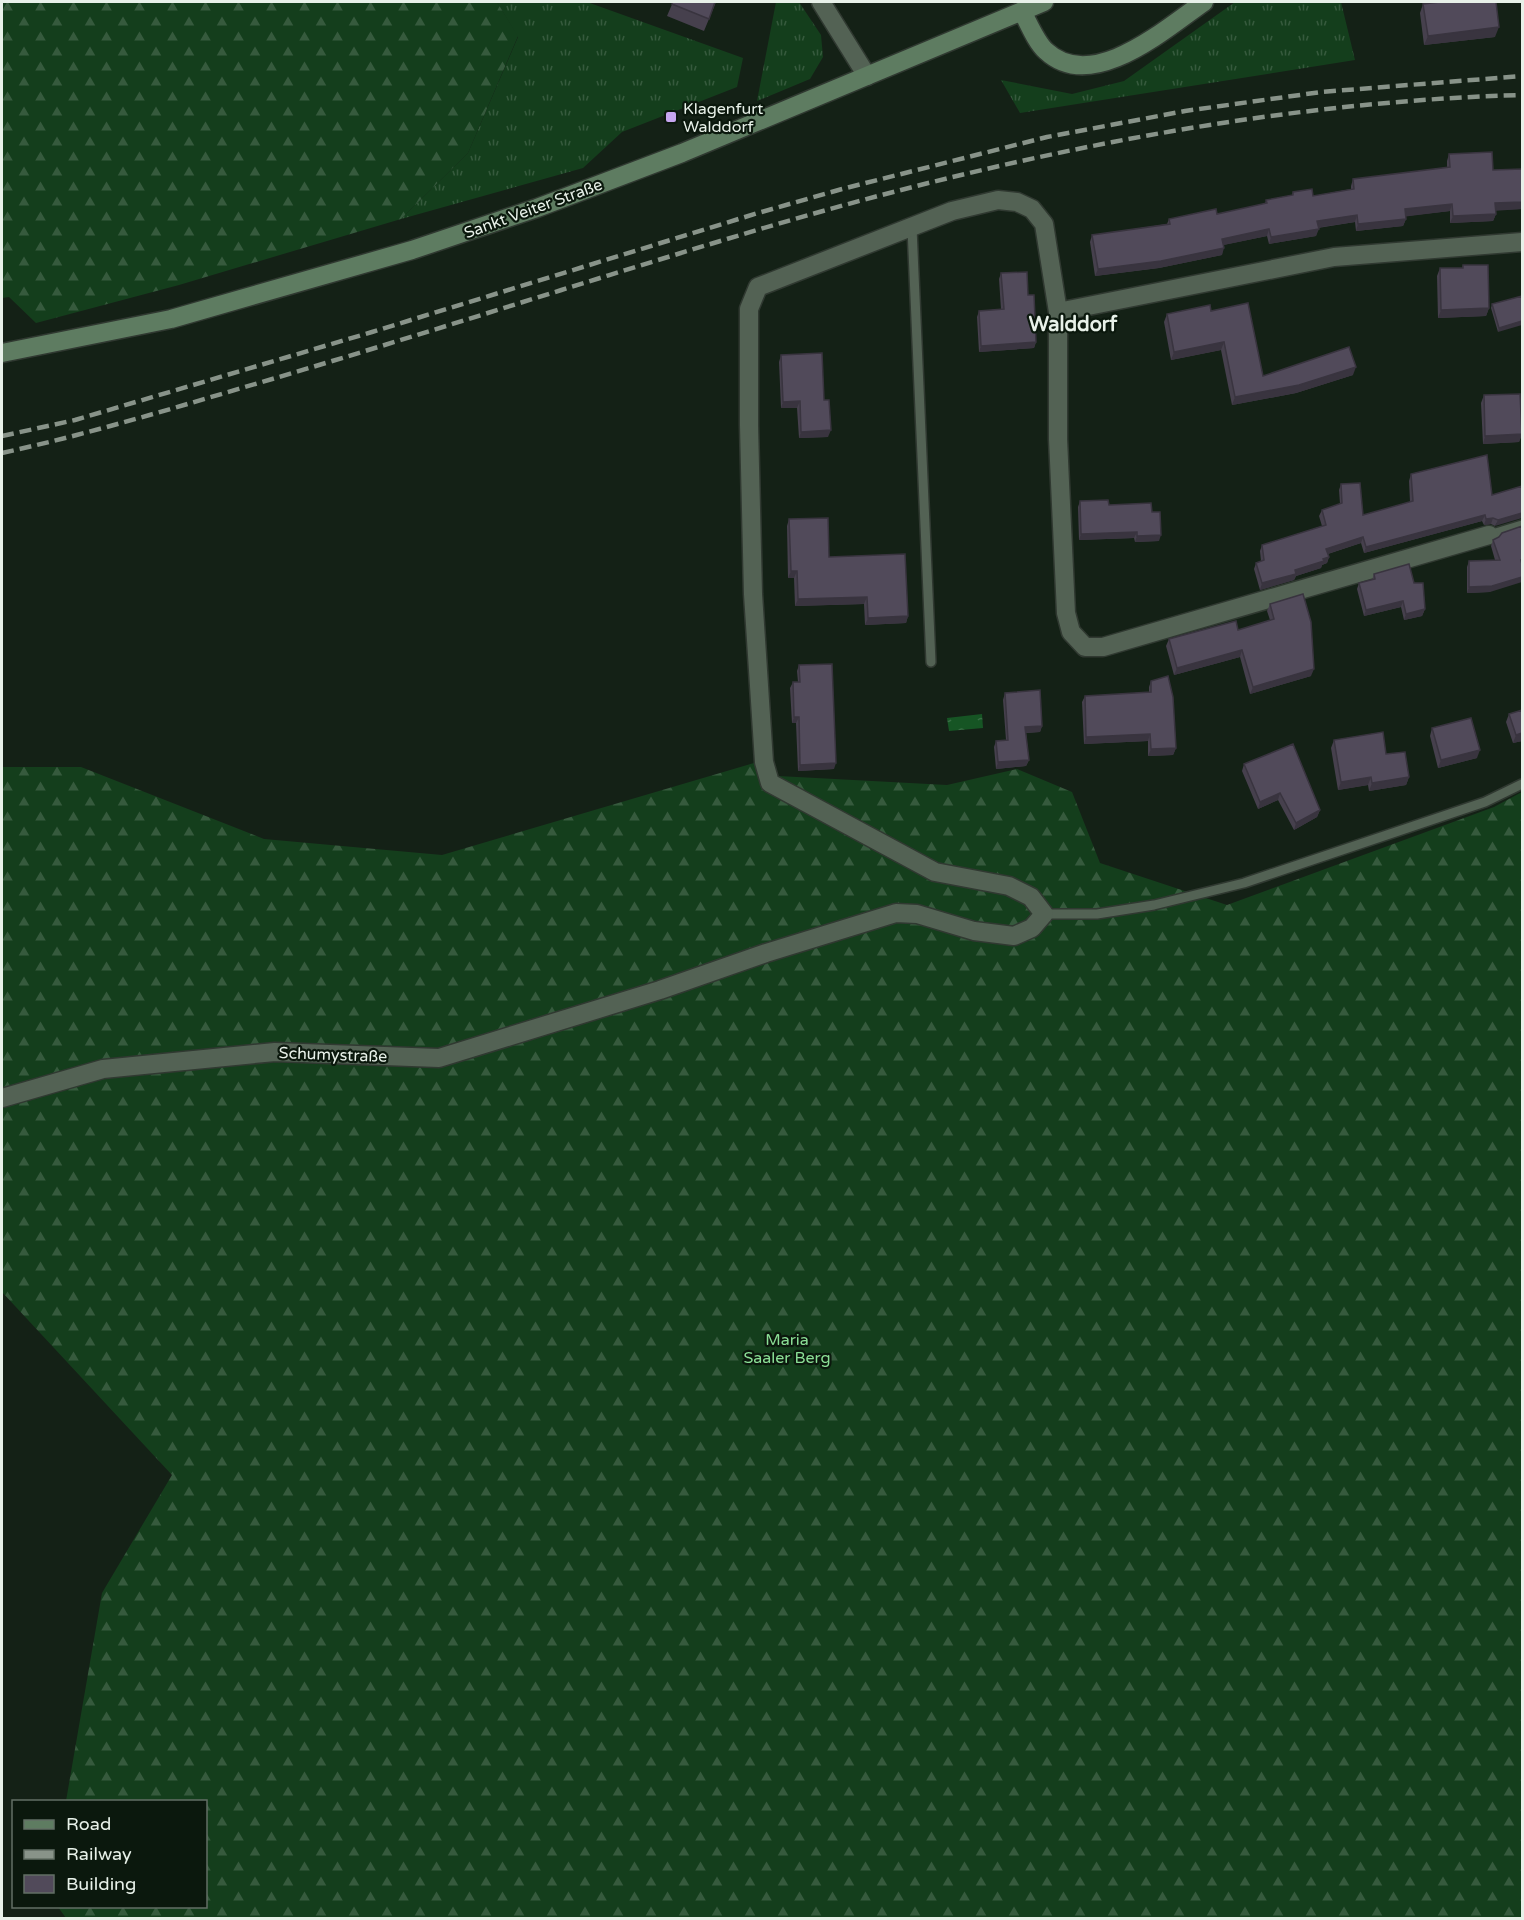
<svg xmlns="http://www.w3.org/2000/svg" width="1524" height="1920" font-family="'Varela Round',sans-serif">
  <style>
    .grass { fill: url(#grass-tufts) }
    .forest { fill: url(#forest-firs) }
    .water { fill: url(#water-ripples) }
    .lines { fill: none; stroke-linecap: round; stroke-linejoin: round }
    .lane-casing { stroke: #303931; stroke-width: 12 }
    .street-casing { stroke: #303931; stroke-width: 21 }
    .secondary-casing { stroke: #303931; stroke-width: 21 }
    .lane { stroke: #536254; stroke-width: 9 }
    .street { stroke: #536254; stroke-width: 18 }
    .secondary { stroke: #5e7c61; stroke-width: 18 }
    .rail { stroke: #889389; stroke-width: 4.5; stroke-dasharray: 12 6; stroke-linecap: butt }
    .wall { fill: #46404d }
    .shaded-wall { fill: #39343f }
    .building { fill: #514a5a; stroke: #39343f; stroke-width: 1.5 }
    .poi-dot { fill: #c7a6f0; stroke: #0b180d; stroke-width: 2 }
    .labels { text-anchor: middle; stroke-width: 4.5; stroke-linejoin: round; paint-order: stroke }
    .poi-label { font-size: 16px; fill: #e8f1e9; stroke: #0b180d; text-anchor: start }
    .street-label { font-size: 16px; fill: #e8f1e9; stroke: #0b180d }
    .park-label { font-size: 16px; fill: #8bdf96; stroke: #0b180d }
    .quarter-label { font-size: 20px; font-weight: bold; fill: #e8f1e9; stroke: #0b180d }
  </style>
  <defs>
    <pattern id="grass-tufts" width="24" height="20" patternUnits="userSpaceOnUse" patternTransform="scale(1.5)"><rect width="24" height="20" fill="#143e1c"/><path d="M3 7l-1-3M5 7V3M7 7l1-3M15 17l-1-3M17 17v-4M19 17l1-3" fill="none" stroke="#365a3d"/></pattern>
    <pattern id="forest-firs" width="22" height="20" patternUnits="userSpaceOnUse" patternTransform="scale(1.5)"><rect width="22" height="20" fill="#143e1c"/><path d="M5 1l3.5 6h-7zM16 11l3.5 6h-7z" fill="#365a3d"/></pattern>
    <pattern id="water-ripples" width="26" height="14" patternUnits="userSpaceOnUse" patternTransform="scale(1.5)"><rect width="26" height="14" fill="#165524"/><path d="M2 4q2-2 4 0t4 0M15 11q2-2 4 0t4 0" fill="none" stroke="#386e44"/></pattern>
  </defs>
  <rect width="100%" height="100%" fill="#142116"/>
  <path class="grass" d="M497,2H587L743,58L737,87L622,132L583,168L401,219L468,153L518,37Z
    M776,2H799L821,35L823,57L810,79L757,101Z
    M1235,2H1341L1355,60L1020,113L1001,80L1072,94L1124,81Z"/>
  <path class="forest" d="M2,2H497L518,36L468,153L401,219L179,285L36,323L9,297L2,298Z
    M754,763L778,776L947,785L1017,769L1072,792L1100,863L1227,905L1494,807L1522,792V1918H66L58,1907L206,1906V1802L66,1801L102,1593L172,1475L2,1292V767H81L264,839L442,855Z"/>
  <path class="water" d="M982,714L983,728L949,731L947,718Z"/>
  <g class="lines">
    <defs>
      <path id="lane" d="M912,228L931,662
        M1489,535L1522,525
        M1044,914H1097L1154,905L1244,883L1485,802L1522,784"/>
      <path id="street" d="M821,2L867,76
        M1058,312V439L1066,613L1071,632L1085,647H1103L1489,535
        M2,1098L103,1069L275,1052L439,1058L660,990L766,953L896,913L917,914L974,931L1014,936L1032,928L1044,914L1031,897L1009,886L935,872L770,783L764,762L753,594L749,425V309L758,287L952,211L998,200L1017,202L1032,209L1044,224L1058,312L1334,257L1522,242"/>
      <path id="secondary" d="M1022,11C1029,24 1036,42 1046,51C1092,94 1165,29 1204,2
        M2,353L171,319L412,250L537,208L682,153L1044,2"/>
    </defs>
    <use href="#lane" class="lane-casing"/>
    <use href="#street" class="street-casing"/>
    <use href="#secondary" class="secondary-casing"/>
    <use href="#lane" class="lane"/>
    <use href="#street" class="street"/>
    <use href="#secondary" class="secondary"/>
    <path class="rail" d="M2,436L75,420L372,332L758,213L842,189L1047,137L1185,111L1321,92L1522,76
      M2,453C84,435 164,411 245,387C416,337 586,281 757,230C1003,157 1265,102 1522,95"/>
  </g>
  <path class="wall" d="M673,2H716L704,31L667,16Z
    M1440,2H1501L1496,3L1495,37L1424,45L1420,13L1423,4Z
    M1449,154L1493,170L1522,169V209L1496,210V214L1493,221L1450,223V211L1406,216V219L1403,226L1356,231L1355,222L1318,228L1316,236L1269,244L1267,236L1223,245L1222,255L1159,268L1095,276L1090,242L1092,235L1167,224L1169,219L1217,214L1265,204L1266,200L1292,195L1293,192L1313,196L1351,189V186L1353,179L1447,168V161Z
    M1463,265L1489,308L1486,316L1438,318L1437,276L1440,268H1462Z
    M1001,273L1028,295L1036,342L1034,348L979,352L977,317L979,311L1001,309L999,279Z
    M1522,296L1498,332L1491,308L1492,304Z
    M1211,311L1263,376L1353,375L1296,393L1232,405L1221,350L1171,360L1164,322L1167,314Z
    M781,355L824,400L828,437L799,438L797,408H781L779,362Z
    M1484,395L1522,434L1519,442L1483,444L1481,403Z
    M1411,474L1492,495L1522,486L1495,526L1491,524L1484,525L1482,521L1364,553L1361,543L1328,554L1329,557L1327,563L1322,565L1321,568L1296,576L1294,580L1260,590L1254,569L1256,563L1261,561L1260,551L1262,545L1322,526L1319,516L1322,510L1340,504L1339,490L1341,484L1363,515L1410,502L1409,481Z
    M1080,501L1152,512L1159,541L1135,542L1134,538L1079,540L1078,507Z
    M789,519L829,557L908,616L906,623L865,625L864,604L795,606L794,578H788L787,526Z
    M1522,526L1490,592L1467,593V567L1469,561L1495,560L1491,546L1493,540Z
    M1374,574L1414,583L1425,609L1422,616L1404,620L1401,607L1364,616L1357,589L1359,583L1372,580Z
    M1270,604L1311,676L1250,694L1240,657L1174,675L1166,646L1169,639L1238,630L1270,620L1267,611Z
    M799,665L834,769L798,771L796,723H792L790,688L793,682H798L797,671Z
    M1151,681L1176,748L1173,755L1148,756V741L1084,744L1082,702L1085,696L1149,693V687Z
    M1005,693L1042,726L1040,732L1026,733L1029,760L1026,766L996,769L994,747L996,741L1006,740L1003,700Z
    M1522,710V741L1513,743L1506,722L1509,714Z
    M1432,728L1477,758L1438,768L1430,736Z
    M1334,740L1386,754L1409,777L1406,785L1369,791L1368,785L1338,790L1331,748Z
    M1244,764L1320,810L1317,817L1294,830L1278,800L1258,809L1242,771Z"/>
  <path class="shaded-wall" d="M1499,27L1495,37L1424,45L1428,36Z
    M1522,202V209L1493,211L1495,203Z
    M1452,204L1450,211L1402,217L1405,209Z
    M1496,214L1493,221L1450,223L1453,216Z
    M1357,215L1355,222L1315,228L1317,221Z
    M1406,219L1403,226L1356,231L1358,224Z
    M1269,229L1267,236L1219,246L1222,239Z
    M1319,229L1316,236L1269,244L1271,237Z
    M1224,248L1222,255L1159,268L1095,276L1098,269Z
    M1489,308L1486,316L1438,318L1441,310Z
    M1522,321V325L1498,332L1499,328Z
    M1036,342L1034,348L979,352L981,346Z
    M1224,342L1221,350L1171,360L1174,352Z
    M1356,367L1353,375L1296,393L1232,405L1235,397Z
    M800,401L797,408H781L783,402Z
    M831,430L828,437L799,438L801,432Z
    M1522,434L1519,442L1483,444L1485,436Z
    M1522,513V518L1495,526L1498,520Z
    M1485,515L1482,521L1364,553L1366,547Z
    M1493,518L1491,524L1484,525L1486,519Z
    M1137,532L1134,538L1079,540L1081,534Z
    M1161,535L1159,541L1135,542L1137,536Z
    M1363,537L1361,543L1324,555L1326,549Z
    M1329,557L1327,563L1322,565L1321,568L1296,576L1294,580L1260,590L1262,583Z
    M791,571H797L794,578H788Z
    M1522,577V582L1490,592L1467,593L1469,587Z
    M867,597L864,604L795,606L798,599Z
    M1403,601L1401,607L1364,616L1366,610Z
    M1425,609L1422,616L1404,620L1406,614Z
    M908,616L906,623L865,625L868,618Z
    M1242,650L1240,657L1174,675L1177,668Z
    M1314,669L1311,676L1250,694L1253,687Z
    M794,717H799L796,723H792Z
    M1042,726L1040,732L1023,733L1025,727Z
    M1522,733V741L1513,743L1516,735Z
    M1150,734L1148,741L1084,744L1086,737Z
    M1176,748L1173,755L1148,756L1151,749Z
    M1480,750L1477,758L1438,768L1441,760Z
    M1029,760L1026,766L996,769L998,762Z
    M836,763L834,769L798,771L800,765Z
    M1371,777L1368,785L1338,790L1341,782Z
    M1409,777L1406,785L1369,791L1372,783Z
    M1280,793L1278,800L1258,809L1260,802Z
    M1320,810L1317,817L1294,830L1296,823Z"/>
  <path class="building" d="M673,2H715L709,19L672,4Z
    M1440,2H1496L1499,27L1428,36L1423,4Z
    M1492,152L1493,170L1522,169V202L1495,203L1496,214L1453,216L1452,204L1405,209L1406,219L1358,224L1357,215L1317,221L1319,229L1271,237L1269,229L1222,239L1224,248L1161,261L1098,269L1092,235L1170,224L1169,219L1216,209L1217,214L1267,203L1266,200L1293,195V192L1312,189L1313,196L1354,189L1353,179L1450,167L1449,154Z
    M1463,265H1488L1489,308L1441,310L1440,268H1463Z
    M1027,272L1028,295H1034L1036,342L981,346L979,311L1004,309L1001,273Z
    M1522,296V321L1499,328L1492,304Z
    M1248,303L1263,376L1349,347L1356,367L1299,385L1235,397L1224,342L1174,352L1167,314L1210,305L1211,311Z
    M822,353L824,400H829L831,430L801,432L800,401L783,402L781,355Z
    M1520,394L1522,434L1485,436L1484,395Z
    M1487,455L1492,495L1522,486V513L1498,520L1493,518L1486,519L1485,515L1366,547L1363,537L1326,549L1329,557L1323,559L1324,561L1295,570L1296,574L1262,583L1256,563L1264,560L1262,545L1326,525L1322,510L1342,503L1341,484L1360,483L1363,515L1413,501L1411,474Z
    M1108,500L1109,505L1151,503L1152,512H1160L1161,535L1137,536V532L1081,534L1080,501Z
    M828,518L829,557L905,554L908,616L868,618L867,597L798,599L797,571H791L789,519Z
    M1522,526V560H1521L1522,564V577L1492,586L1469,587V561L1500,560L1493,540L1499,537L1502,533Z
    M1409,564L1414,583H1423L1425,609L1406,614L1403,601L1366,610L1359,583L1375,579L1374,574Z
    M1303,594L1311,622L1314,669L1253,687L1242,650L1177,668L1169,639L1236,621L1238,630L1274,619L1270,604Z
    M832,664L836,763L800,765L799,717H794L793,682H800L799,665Z
    M1168,676L1173,697L1176,748L1151,749L1150,734L1086,737L1085,696L1151,692V681Z
    M1040,690L1042,726L1025,727L1029,760L998,762L996,741L1008,740L1005,693Z
    M1522,710V733L1516,735L1509,714Z
    M1471,718L1480,750L1441,760L1432,728Z
    M1383,732L1386,754L1405,752L1409,777L1372,783L1371,777L1341,782L1334,740Z
    M1293,744L1320,810L1296,823L1280,793L1260,802L1244,764Z"/>
  <rect class="poi-dot" x="665" y="111" width="12" height="12" rx="3"/>
  <g class="labels">
    <g class="poi-label">
      <text x="683" y="114">Klagenfurt<tspan x="683" dy="18">Walddorf</tspan></text>
    </g>
    <g class="street-label">
      <text transform="translate(533 208) rotate(-20)" y="6">Sankt Veiter Straße</text>
      <text transform="translate(333 1054) rotate(2)" y="6">Schumystraße</text>
    </g>
    <g class="park-label">
      <text x="787" y="1345">Maria<tspan x="787" dy="18">Saaler Berg</tspan></text>
    </g>
    <g class="quarter-label">
      <text x="1073" y="331">Walddorf</text>
    </g>
  </g>
  <rect width="1524" height="1920" fill="none" stroke="#e8f1e9" stroke-width="6"/>
  <rect x="12" y="1800" width="195" height="108" fill="#0b180d" stroke="#636f65" stroke-width="1.5"/>
  <rect x="24" y="1820" width="30" height="9" fill="#5e7c61" stroke="#636f65" stroke-width="1.5"/>
  <text x="66" y="1830" font-size="18" fill="#e8f1e9">Road</text>
  <rect x="24" y="1850" width="30" height="9" fill="#889389" stroke="#636f65" stroke-width="1.5"/>
  <text x="66" y="1860" font-size="18" fill="#e8f1e9">Railway</text>
  <rect x="24" y="1875" width="30" height="18" fill="#514a5a" stroke="#636f65" stroke-width="1.5"/>
  <text x="66" y="1890" font-size="18" fill="#e8f1e9">Building</text>
</svg>
